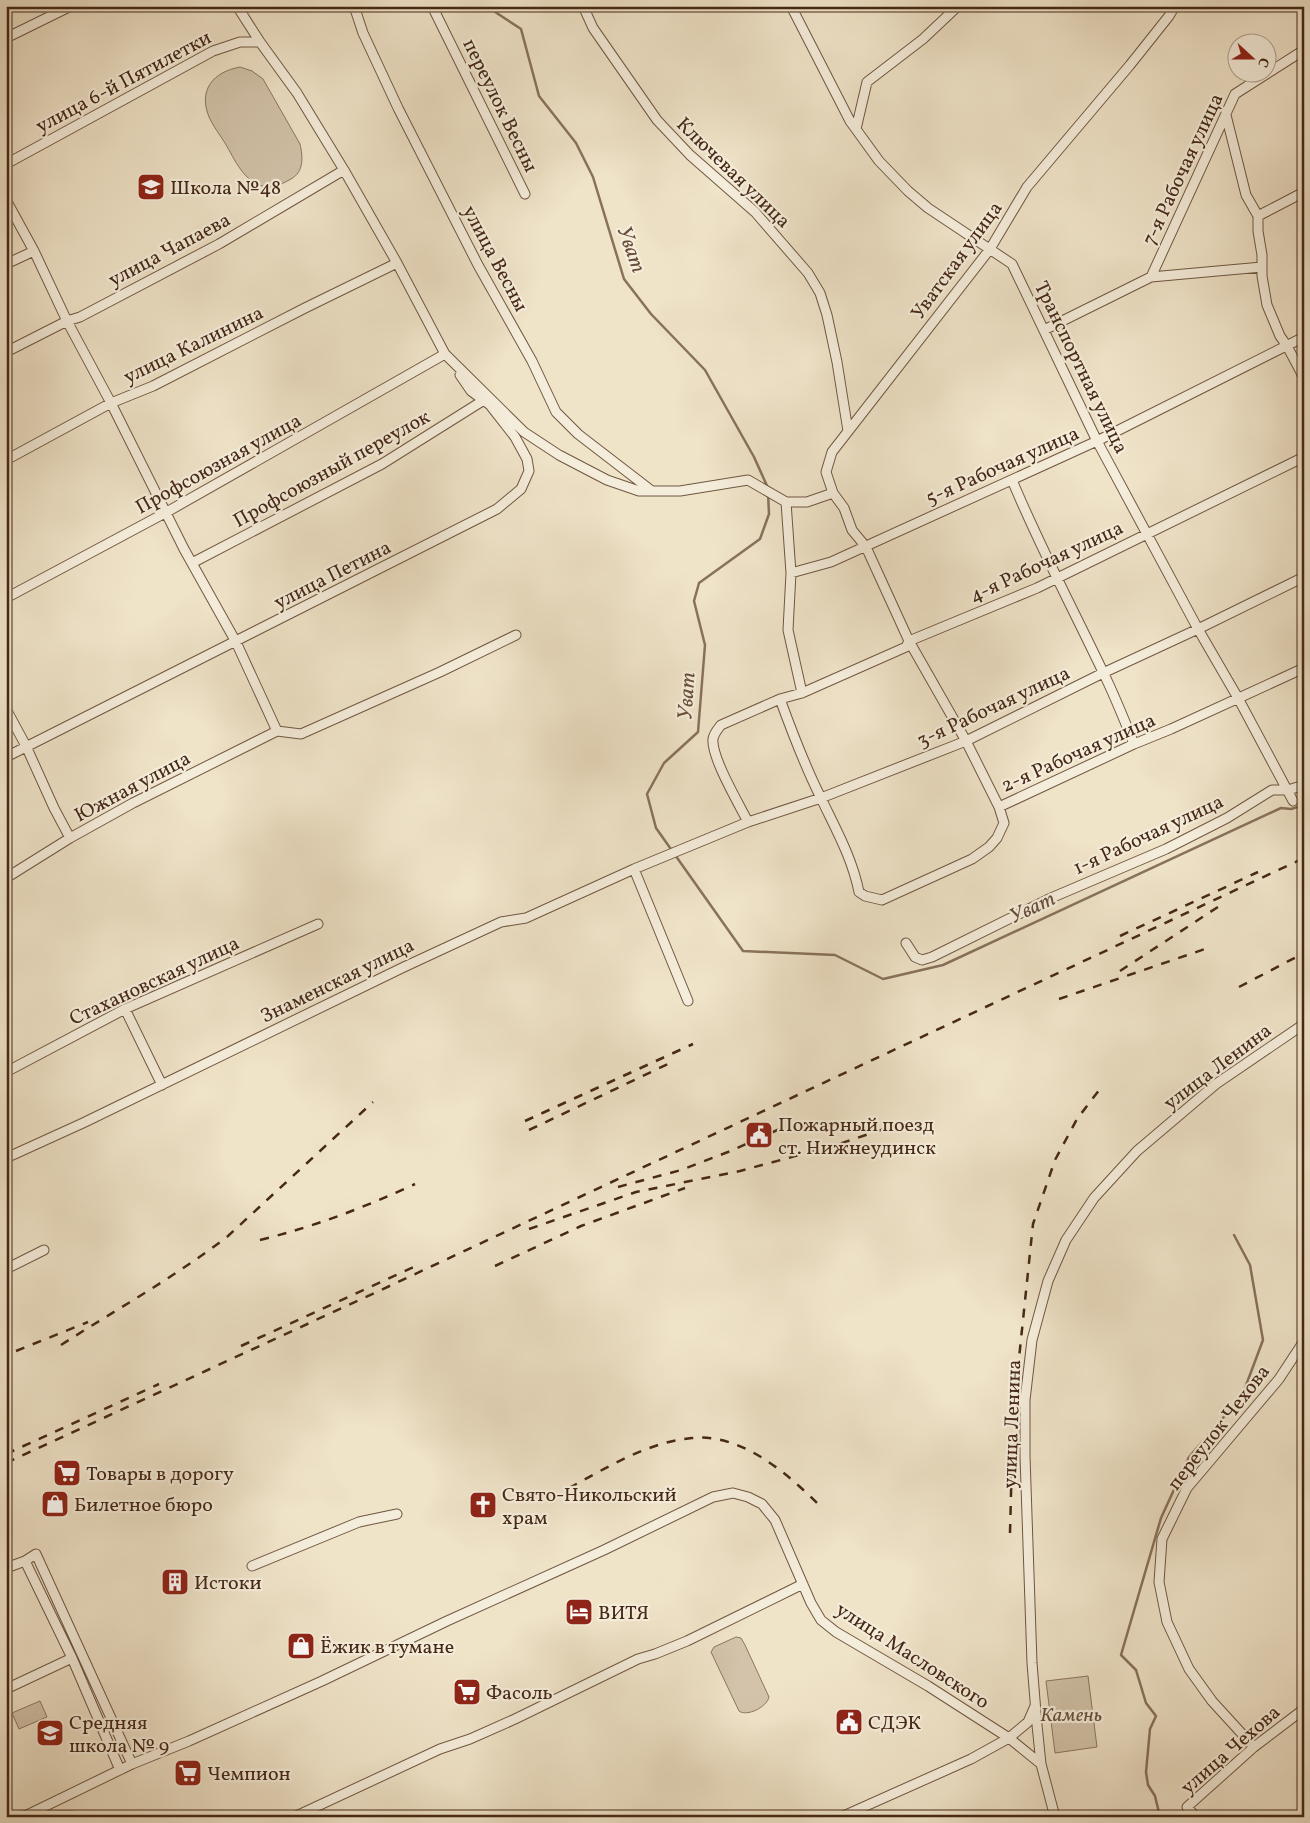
<svg xmlns="http://www.w3.org/2000/svg" width="1310" height="1823" font-family="Vollkorn,serif">
  <style>
    .green { fill: #d2c3aa; stroke: #8c7660 }
    .lines { fill: none; stroke-linecap: round; stroke-linejoin: round }
    .stream { stroke: #88725c; stroke-width: 2.5 }
    .minor-casing { stroke: #705742; stroke-width: 11 }
    .tertiary-casing { stroke: #705742; stroke-width: 13 }
    .minor { stroke: #f5eddb; stroke-width: 9 }
    .tertiary { stroke: #f5eddb; stroke-width: 11 }
    .rail { stroke: #452816; stroke-width: 2.5; stroke-dasharray: 9 9; stroke-linecap: butt }
    .labels { text-anchor: middle; stroke-width: 4.5; stroke-linejoin: round; paint-order: stroke }
    .street-label { font-size: 20px; fill: #452816; stroke: #f5eddb }
    .poi-label { font-size: 20px; fill: #452816; stroke: #f5eddb; text-anchor: start }
    .park-label { font-size: 20px; font-style: italic; fill: #684f3b; stroke: #f5eddb }
    .water-label { font-size: 21px; font-style: italic; fill: #674d39; stroke: #f5eddb }
  </style>
  <rect width="100%" height="100%" fill="#efe3c8"/>
  <filter id="stains"><feTurbulence type="fractalNoise" baseFrequency=".004" numOctaves="4"/><feColorMatrix values="0 0 0 0 .2 0 0 0 0 .09 0 0 0 0 .02 0 0 0 .5 -.17"/></filter>
  <radialGradient id="worn" r=".72"><stop offset=".6" stop-color="#630" stop-opacity="0"/><stop offset="1" stop-color="#630" stop-opacity=".3"/></radialGradient>
  <path class="green" d="M240,67L252,71L263,79L300,144C303,157 304,172 291,179C283,183 276,188 266,187C244,183 235,160 225,143C220,135 213,126 209,117C198,90 213,72 240,67Z
    M736,1637L741,1638L745,1645L769,1697C767,1707 747,1717 739,1711L711,1652L714,1647Z
    M1088,1676L1097,1747L1055,1753L1046,1681Z
    M40,1701L47,1717L19,1729L12,1713Z"/>
  <g class="lines">
    <path class="stream" d="M486,6L521,29L539,96L576,143L593,177L624,279L651,314L705,370L754,457L768,488
      M768,493L769,514L760,539L699,583L694,601L705,645L698,732L664,763L647,794L656,828L743,951L835,955L883,979L943,965L1281,808L1291,809L1304,805
      M1160,1817L1155,1796L1148,1785L1146,1772L1150,1729L1156,1716L1146,1703L1136,1670L1121,1655L1161,1518L1189,1457L1242,1396L1263,1340L1250,1265L1234,1235"/>
    <defs>
      <path id="minor" d="M237,6L260,42L297,93L344,170L397,263L445,354L524,432L559,455L607,480L639,491H680L748,480L786,502H807L833,493
        M354,6L363,33L398,108L478,265L532,361L556,412L578,434L652,491
        M432,6L525,194
        M583,6L593,28L657,120L690,155L755,212L808,273L820,293L827,315L837,362L848,431
        M791,6L850,121L879,161L908,191L928,208L1012,264L1097,441L1198,629L1238,698L1293,801
        M6,38L71,6
        M1226,115L1246,195L1258,216V231L1262,255V276L1267,305L1280,336L1287,346L1304,378
        M856,129L867,82L923,39L958,6
        M6,164L213,51L240,42H260
        M6,200L34,251L67,321L111,403L184,549L236,642L277,731
        M1258,216L1304,192
        M6,264L34,251
        M1151,277L1235,94L1304,50
        M1044,330L1151,277L1262,267
        M6,352L67,321L80,317L219,244L344,170
        M6,460L111,403L153,386L305,308L397,263
        M1012,480C1039,545 1072,607 1102,670C1114,694 1124,719 1134,744
        M786,502L791,573L788,630L802,693
        M192,563L382,464L484,400
        M791,573L831,562L1097,441L1304,337
        M6,598L165,513L445,354
        M780,699C792,732 804,764 820,796C835,828 852,857 859,892L865,896L882,900L972,859L989,847L997,838L1004,823L999,807L1134,744L1171,729L1304,668
        M6,709L26,746L54,808L70,838
        M277,731L301,734L440,672L516,635
        M6,757L497,509L521,489L529,471L527,459L515,437L490,405L471,391L460,375
        M999,807L966,741L909,641L866,547L852,530L844,508L833,493L826,472L832,452L990,249L1027,187L1130,65L1169,16L1175,6
        M748,822C739,804 711,757 713,739C714,733 718,729 721,725L780,699L802,693L906,647L909,641L1037,588L1304,457
        M634,869L688,1001
        M6,878L70,838L133,803L277,731
        M906,943L915,957L922,960L932,957L1051,898L1166,849L1227,818L1272,790H1288L1304,785
        M125,1009L162,1085
        M6,1072L125,1009L318,924
        M6,1158L83,1123L404,967L501,922L526,918L634,869L748,822L821,798L966,741L1103,673L1198,629L1304,577
        M6,1269L44,1250
        M25,1561L72,1658L120,1770
        M252,1566L359,1522L397,1514
        M6,1568L25,1561L36,1554L132,1764
        M6,1689L72,1658
        M1254,1747L1212,1701L1189,1669L1167,1622L1159,1582L1162,1539L1187,1488L1279,1379L1304,1341
        M25,1816L132,1764L189,1741L322,1681L447,1621L604,1550L713,1497L733,1493L748,1497L762,1504L775,1520L811,1603L821,1620L836,1632L928,1686L1009,1738L1041,1764
        M294,1817L440,1749L470,1739L515,1719L638,1659L655,1654L687,1641L803,1584
        M841,1817L971,1759L1009,1738L1028,1722L1035,1706
        M1055,1817L1041,1764L1037,1725L1032,1663L1025,1456V1400L1032,1340L1048,1281L1066,1240L1094,1198L1137,1151L1216,1084L1304,1024
        M1196,1817L1187,1807L1254,1747L1304,1709"/>
      <path id="tertiary" d="M23,1817H73"/>
    </defs>
    <use href="#minor" class="minor-casing"/>
    <use href="#tertiary" class="tertiary-casing"/>
    <use href="#minor" class="minor"/>
    <use href="#tertiary" class="tertiary"/>
    <path class="rail" d="M1120,936L1258,872
      M1120,971L1224,903
      M1239,987L1304,953
      M1059,999L1205,949
      M525,1121L693,1044
      M529,1130L668,1064
      M618,1187L681,1170L728,1152L791,1124
      M529,1229L636,1192L740,1171L836,1145L896,1125
      M260,1240C316,1226 363,1208 415,1184
      M495,1266L581,1226L685,1188
      M61,1345C117,1309 175,1277 228,1236L373,1102
      M241,1346L418,1265
      M16,1351L88,1322
      M6,1454L159,1384
      M6,1463L381,1290L1304,858
      M569,1488C608,1467 648,1442 692,1438C741,1433 787,1473 819,1505
      M1010,1533L1013,1416L1033,1224L1055,1160L1077,1119L1103,1085"/>
  </g>
  <defs>
    <symbol id="school-square" viewBox="-11 -11 22 22"><rect x="-9" y="-9" width="18" height="18" rx="4" fill="#8f2418" stroke="#f5eddb"/><path d="M0-5L7-2L0 1L-7-2ZM-4 1L0 2.5L4 1V4Q0 6-4 4Z" fill="#fff"/></symbol>
    <symbol id="civic-square" viewBox="-11 -11 22 22"><rect x="-9" y="-9" width="18" height="18" rx="4" fill="#8f2418" stroke="#f5eddb"/><path d="M-.6-6.5H3V-4.5H.6V-3L4-1V1h2V6H-6V1h2V-1L-.6-3ZM-1.2 2.5V6h2.4V2.5Z" fill="#fff"/></symbol>
    <symbol id="supermarket-square" viewBox="-11 -11 22 22"><rect x="-9" y="-9" width="18" height="18" rx="4" fill="#8f2418" stroke="#f5eddb"/><path d="M-6-5.5h2.5l.6 2H6L4.5 2H-2.5L-4.4-4H-6ZM-1.5 3.2a1.3 1.3 0 1 0 .1 0ZM3 3.2a1.3 1.3 0 1 0 .1 0Z" fill="#fff"/></symbol>
    <symbol id="shop-square" viewBox="-11 -11 22 22"><rect x="-9" y="-9" width="18" height="18" rx="4" fill="#8f2418" stroke="#f5eddb"/><path d="M-5-2.5h2.3a2.7 3.5 0 0 1 5.4 0H5L5.5 6h-11ZM-1.5-2.5h3a1.5 2.3 0 0 0-3 0Z" fill="#fff"/></symbol>
    <symbol id="church-square" viewBox="-11 -11 22 22"><rect x="-9" y="-9" width="18" height="18" rx="4" fill="#8f2418" stroke="#f5eddb"/><path d="M-1.2-6h2.4v3.5h3.3v2.4h-3.3V6h-2.4V-.1h-3.3v-2.4h3.3Z" fill="#fff"/></symbol>
    <symbol id="building-square" viewBox="-11 -11 22 22"><rect x="-9" y="-9" width="18" height="18" rx="4" fill="#8f2418" stroke="#f5eddb"/><path d="M-4-6H4V6H1V3H-1V6H-4ZM-2.5-4.3h1.7v1.8h-1.7ZM.8-4.3h1.7v1.8H.8ZM-2.5-1h1.7V.8h-1.7ZM.8-1h1.7V.8H.8Z" fill="#fff"/></symbol>
    <symbol id="hotel-square" viewBox="-11 -11 22 22"><rect x="-9" y="-9" width="18" height="18" rx="4" fill="#8f2418" stroke="#f5eddb"/><path d="M-6-4.5h1.5V1H6V5H4.5V3h-9V5H-6ZM-4 0a1.8 1.8 0 1 1 3.6 0ZM.5 0V-2.5h3Q6-2.5 6 0Z" fill="#fff"/></symbol>
  </defs>
  <g fill-rule="evenodd">
    <use href="#school-square" x="135" y="171" width="32" height="32"/>
    <use href="#civic-square" x="743" y="1119" width="32" height="32"/>
    <use href="#supermarket-square" x="51" y="1457" width="32" height="32"/>
    <use href="#shop-square" x="39" y="1488" width="32" height="32"/>
    <use href="#church-square" x="467" y="1489" width="32" height="32"/>
    <use href="#building-square" x="159" y="1566" width="32" height="32"/>
    <use href="#hotel-square" x="563" y="1596" width="32" height="32"/>
    <use href="#shop-square" x="285" y="1630" width="32" height="32"/>
    <use href="#supermarket-square" x="451" y="1676" width="32" height="32"/>
    <use href="#civic-square" x="833" y="1706" width="32" height="32"/>
    <use href="#school-square" x="34" y="1717" width="32" height="32"/>
    <use href="#supermarket-square" x="172" y="1757" width="32" height="32"/>
  </g>
  <g class="labels">
    <g class="street-label">
      <text transform="translate(123 81) rotate(-28)" y="7">улица 6-й Пятилетки</text>
      <text transform="translate(501 105) rotate(64)" y="7">переулок Весны</text>
      <text transform="translate(1182 169) rotate(-65)" y="7">7-я Рабочая улица</text>
      <text transform="translate(734 172) rotate(44)" y="7">Ключевая улица</text>
      <text transform="translate(169 249) rotate(-28)" y="7">улица Чапаева</text>
      <text transform="translate(496 258) rotate(62)" y="7">улица Весны</text>
      <text transform="translate(956 260) rotate(-54)" y="7">Уватская улица</text>
      <text transform="translate(193 344) rotate(-26)" y="7">улица Калинина</text>
      <text transform="translate(1082 367) rotate(64)" y="7">Транспортная улица</text>
      <text transform="translate(218 463) rotate(-29)" y="7">Профсоюзная улица</text>
      <text transform="translate(1002 465) rotate(-24)" y="7">5-я Рабочая улица</text>
      <text transform="translate(331 468) rotate(-29)" y="7">Профсоюзный переулок</text>
      <text transform="translate(1046 561) rotate(-25)" y="7">4-я Рабочая улица</text>
      <text transform="translate(332 574) rotate(-27)" y="7">улица Петина</text>
      <text transform="translate(993 706) rotate(-25)" y="7">3-я Рабочая улица</text>
      <text transform="translate(1078 752) rotate(-24)" y="7">2-я Рабочая улица</text>
      <text transform="translate(132 786) rotate(-28)" y="7">Южная улица</text>
      <text transform="translate(1148 834) rotate(-25)" y="7">1-я Рабочая улица</text>
      <text transform="translate(154 980) rotate(-25)" y="7">Стахановская улица</text>
      <text transform="translate(337 980) rotate(-26)" y="7">Знаменская улица</text>
      <text transform="translate(1217 1066) rotate(-37)" y="7">улица Ленина</text>
      <text transform="translate(1011 1424) rotate(-88)" y="7">улица Ленина</text>
      <text transform="translate(1218 1427) rotate(-52)" y="7">переулок Чехова</text>
      <text transform="translate(913 1655) rotate(33)" y="7">улица Масловского</text>
      <text transform="translate(1230 1749) rotate(-41)" y="7">улица Чехова</text>
    </g>
    <g class="poi-label">
      <text x="170" y="194">Школа №48</text>
      <text x="778" y="1131">Пожарный поезд<tspan x="778" dy="23">ст. Нижнеудинск</tspan></text>
      <text x="86" y="1480">Товары в дорогу</text>
      <text x="502" y="1501">Свято-Никольский<tspan x="502" dy="23">храм</tspan></text>
      <text x="74" y="1511">Билетное бюро</text>
      <text x="194" y="1589">Истоки</text>
      <text x="598" y="1619">ВИТЯ</text>
      <text x="320" y="1653">Ёжик в тумане</text>
      <text x="486" y="1699">Фасоль</text>
      <text x="69" y="1729">Средняя<tspan x="69" dy="23">школа № 9</tspan></text>
      <text x="868" y="1729">СДЭК</text>
      <text x="207" y="1780">Чемпион</text>
    </g>
    <g class="park-label">
      <text x="1071" y="1721">Камень</text>
    </g>
    <g class="water-label">
      <text transform="translate(632 249) rotate(70)" y="7">Уват</text>
      <text transform="translate(686 696) rotate(-86)" y="7">Уват</text>
      <text transform="translate(1032 907) rotate(-25)" y="7">Уват</text>
    </g>
  </g>
  <rect width="1310" height="1823" fill="none" stroke="#efe3c8" stroke-width="25"/>
  <rect x="8" y="8" width="1295" height="1808" fill="none" stroke="#452816" stroke-width="2.5"/>
  <rect x="12" y="12" width="1285" height="1798" fill="none" stroke="#452816"/>
  <g transform="translate(1252 58) rotate(111)"><circle r="24" fill="#f5eddb" stroke="#af9e8c"/>
  <path d="M0-4L9 19L0 12L-9 19Z" fill="#8f2418"/>
  <text y="-8" font-size="14" font-weight="bold" text-anchor="middle" fill="#452816">С</text>
  </g>
  <rect width="100%" height="100%" filter="url(#stains)"/>
  <rect width="100%" height="100%" fill="url(#worn)"/>
</svg>
